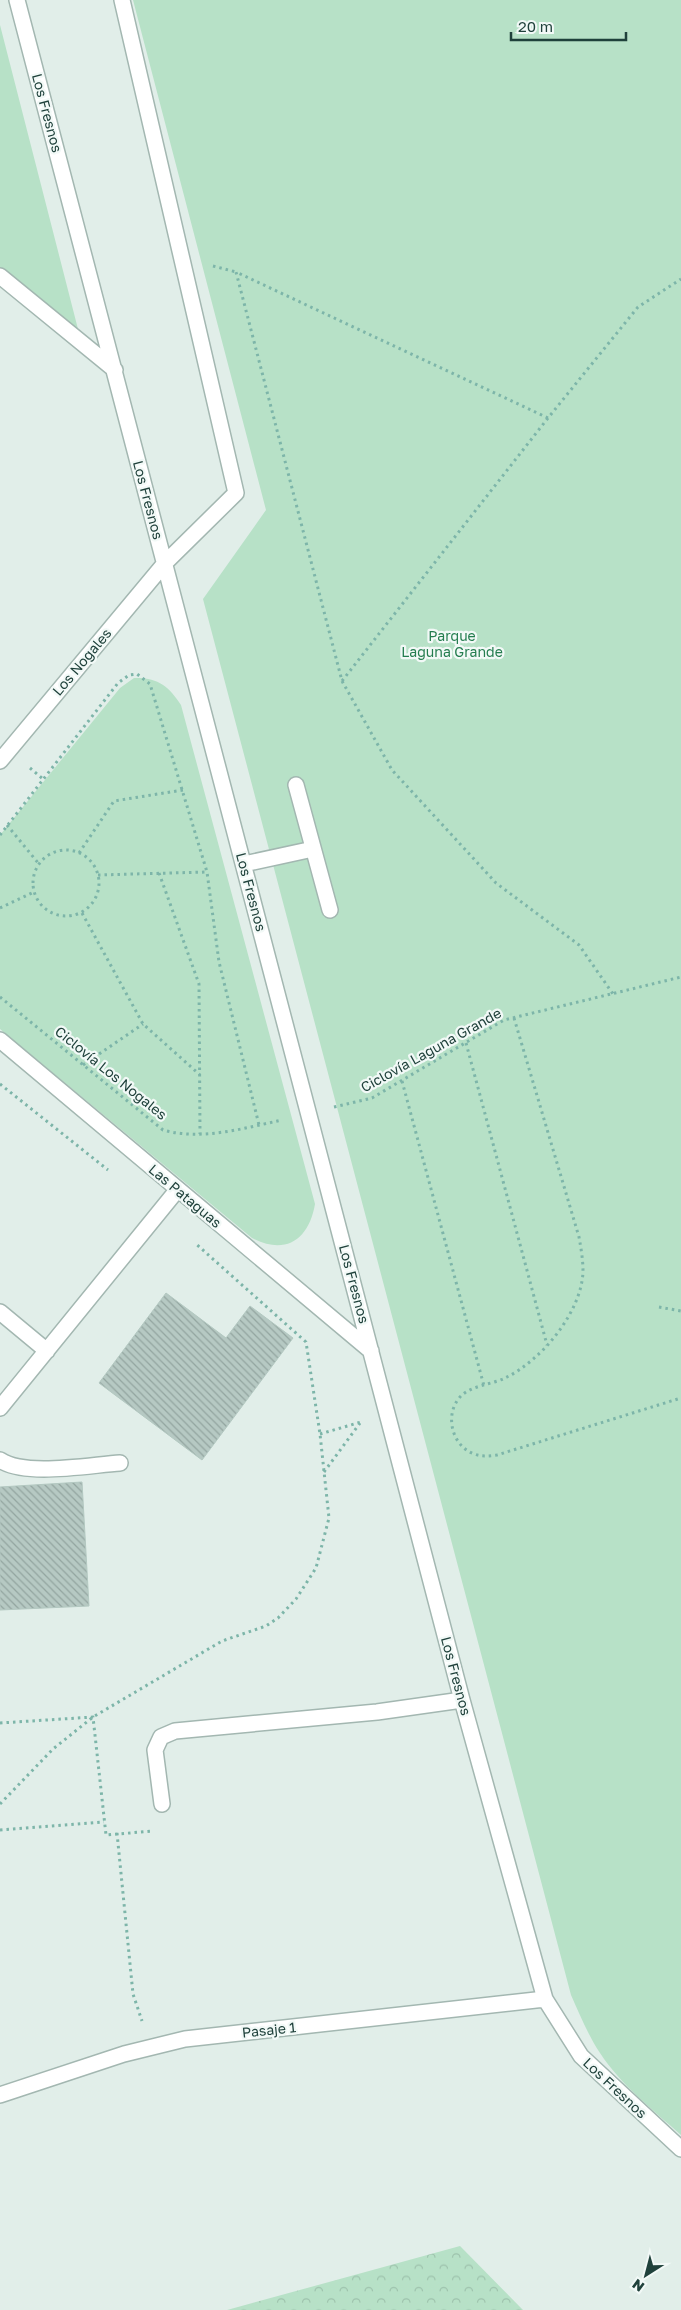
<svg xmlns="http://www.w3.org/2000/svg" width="681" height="2310" font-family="'Golos Text',sans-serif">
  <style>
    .forest { fill: url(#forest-crowns) }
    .park { fill: #b7e1c7 }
    .building { fill: url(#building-back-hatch); stroke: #b3c8c1 }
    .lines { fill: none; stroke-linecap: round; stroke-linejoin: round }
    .minor-casing { stroke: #a3b7b1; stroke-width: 18 }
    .path { stroke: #7db5a9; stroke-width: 3; stroke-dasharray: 2.5 4; stroke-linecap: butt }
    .minor { stroke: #fff; stroke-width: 15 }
    .labels { text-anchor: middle; stroke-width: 4.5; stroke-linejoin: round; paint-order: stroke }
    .street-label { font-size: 14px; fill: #1f413b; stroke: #f2f9f7 }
    .park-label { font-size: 14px; fill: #247d4f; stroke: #f2f9f7 }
  </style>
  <defs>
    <pattern id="forest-crowns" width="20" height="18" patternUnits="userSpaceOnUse" patternTransform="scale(1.25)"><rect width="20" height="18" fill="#b7e1c7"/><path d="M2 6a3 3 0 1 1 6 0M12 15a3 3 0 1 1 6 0" fill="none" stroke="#9dc2ac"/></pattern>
    <pattern id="building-back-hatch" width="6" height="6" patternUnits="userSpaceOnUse" patternTransform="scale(1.25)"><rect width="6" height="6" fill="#b6c9c3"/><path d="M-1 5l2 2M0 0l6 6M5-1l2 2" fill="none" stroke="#93a5a0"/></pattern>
  </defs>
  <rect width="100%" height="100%" fill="#e1eee9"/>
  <path class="forest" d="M460,2246L523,2310H227Z"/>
  <path class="park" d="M133,0H681V2135C653,2110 621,2085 600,2053C588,2035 580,2015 571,1995L203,599L266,510Z
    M0,25L79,333L0,267Z
    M134,678C157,677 169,686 181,705L315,1204C309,1239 286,1256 252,1238L0,1029V835L120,688Z"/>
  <path class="building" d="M166,1293L226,1338L250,1306L293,1338L202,1460L99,1383Z
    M82,1482L89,1606L0,1610V1487Z"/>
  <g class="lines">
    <defs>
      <path id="minor" d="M17,0L462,1700L545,1999L581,2056L681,2149
        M0,276L115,370
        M0,761L165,563L236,493L122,0
        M296,785L330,910
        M244,864L313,849
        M0,1040L371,1351
        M0,1312L47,1351
        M0,1408L178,1189
        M0,1460C25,1477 89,1465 120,1463
        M162,1804L155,1750L161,1737L175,1731L377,1712L462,1700
        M0,2095L124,2054L185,2039L545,1999"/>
    </defs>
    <use href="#minor" class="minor-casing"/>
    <path class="path" d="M213,266L236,272
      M548,418L236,272L342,681L548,418L638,307L681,279
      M342,681L392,770L496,883L579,945L613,994
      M30,768L43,779
      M7,825L39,864
      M0,835L118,683L129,675L137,674L150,684L207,872L219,962L259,1125
      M33 883a33 33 0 1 1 66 0a33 33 0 1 1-66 0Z
      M79,853L114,801L183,790
      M159,873L199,984L200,1134
      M98,875L207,872
      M0,908L34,892
      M82,913L143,1024L200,1075
      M0,997L163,1130C201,1141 245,1128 282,1120
      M514,1018L579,1237C581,1248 583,1260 583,1271C582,1312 541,1361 505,1378C491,1385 471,1385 460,1397C444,1415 452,1446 474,1454C482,1457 489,1456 497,1455L681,1398
      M466,1043L547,1345
      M83,1065L143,1024
      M402,1081L484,1386
      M0,1084L108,1170
      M334,1107L372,1098L504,1020L681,977
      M659,1307L681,1311
      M320,1434L361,1422
      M324,1472L360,1423
      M0,1723L93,1717L106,1835L153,1831
      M0,1804L53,1749L93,1717L222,1641L266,1626L278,1618L296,1599L316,1568L329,1518L320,1434L306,1342L195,1243
      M0,1830L104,1822
      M117,1833L133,1994L142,2021"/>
    <use href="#minor" class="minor"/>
  </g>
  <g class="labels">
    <g class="street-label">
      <text transform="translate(47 113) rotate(75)" y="5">Los Fresnos</text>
      <text transform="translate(148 500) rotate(75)" y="5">Los Fresnos</text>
      <text transform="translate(82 662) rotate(-50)" y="5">Los Nogales</text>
      <text transform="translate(251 892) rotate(75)" y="5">Los Fresnos</text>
      <text transform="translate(431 1050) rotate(-29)" y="5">Ciclovía Laguna Grande</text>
      <text transform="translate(111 1073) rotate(39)" y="5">Ciclovía Los Nogales</text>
      <text transform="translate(185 1196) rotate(40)" y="5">Las Pataguas</text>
      <text transform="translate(354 1284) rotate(75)" y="5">Los Fresnos</text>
      <text transform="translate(456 1676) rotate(75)" y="5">Los Fresnos</text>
      <text transform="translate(269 2030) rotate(-6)" y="5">Pasaje 1</text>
      <text transform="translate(615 2088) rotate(43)" y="5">Los Fresnos</text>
    </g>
    <g class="park-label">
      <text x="452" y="641">Parque<tspan x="452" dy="16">Laguna Grande</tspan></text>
    </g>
  </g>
  <g transform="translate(646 2275) rotate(216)" stroke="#f2f9f7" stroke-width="4" paint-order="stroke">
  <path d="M0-4L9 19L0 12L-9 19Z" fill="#1f413b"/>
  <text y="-8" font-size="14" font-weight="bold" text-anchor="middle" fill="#1f413b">N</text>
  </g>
  <path d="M511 32v8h115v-8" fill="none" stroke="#1f413b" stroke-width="2.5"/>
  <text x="518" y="32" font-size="15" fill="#1f413b" stroke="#f2f9f7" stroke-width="4" paint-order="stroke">20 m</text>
</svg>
